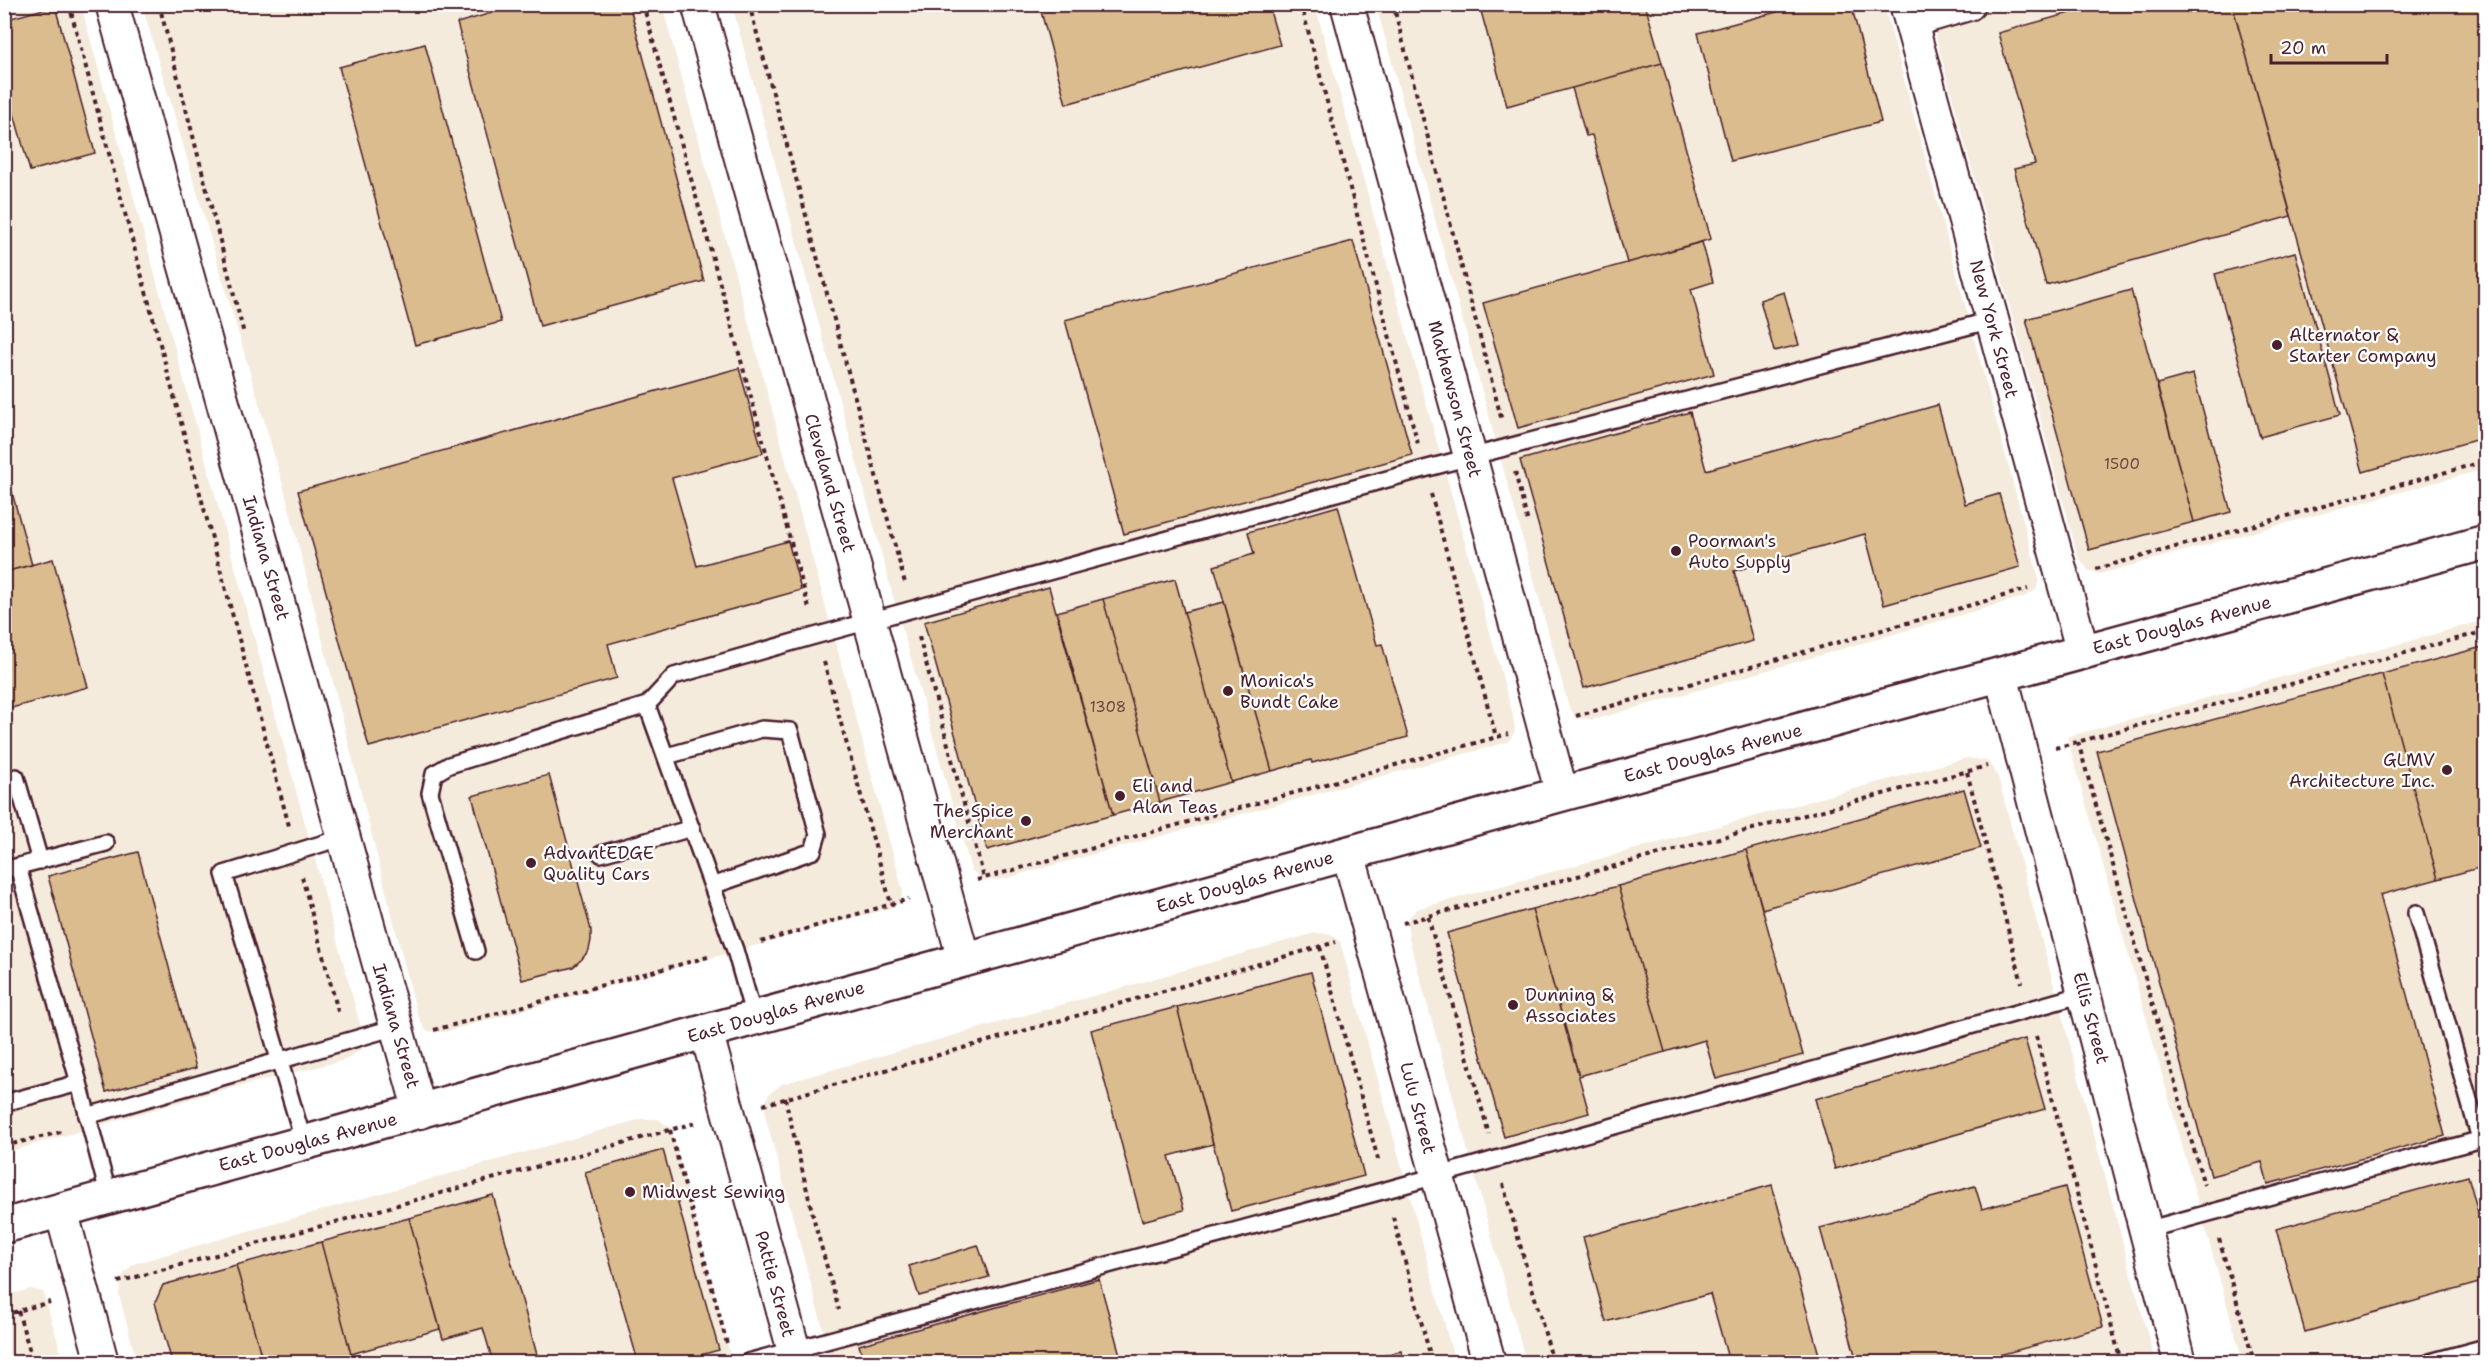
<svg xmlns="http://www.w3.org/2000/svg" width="2490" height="1367" font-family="'Shantell Sans',sans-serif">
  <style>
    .built { fill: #f4ebdd }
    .building { fill: #dabc8e; stroke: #4a1f2b; stroke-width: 1.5 }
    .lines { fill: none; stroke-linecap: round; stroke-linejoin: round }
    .lane-casing { stroke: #4a1f2b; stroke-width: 20 }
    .street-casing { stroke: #4a1f2b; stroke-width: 36 }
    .secondary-casing { stroke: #4a1f2b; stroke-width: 38 }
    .path { stroke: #4a1f2b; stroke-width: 4; stroke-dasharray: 4.5 4.5; stroke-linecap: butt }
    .lane { stroke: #fff; stroke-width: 15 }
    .street { stroke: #fff; stroke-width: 32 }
    .secondary { stroke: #fff; stroke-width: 33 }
    .poi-dot { fill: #4a1f2b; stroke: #fff; stroke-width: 2 }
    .labels { text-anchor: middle; stroke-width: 4.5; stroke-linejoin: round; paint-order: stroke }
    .number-label { font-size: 15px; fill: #6e4644 }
    .street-label { font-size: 18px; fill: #4a1f2b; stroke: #fff }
    .poi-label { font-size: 18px; fill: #4a1f2b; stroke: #fff; text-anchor: start }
  </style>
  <rect width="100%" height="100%" fill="#fff"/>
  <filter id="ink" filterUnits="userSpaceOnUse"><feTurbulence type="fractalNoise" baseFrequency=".0167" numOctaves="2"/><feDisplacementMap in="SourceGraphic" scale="12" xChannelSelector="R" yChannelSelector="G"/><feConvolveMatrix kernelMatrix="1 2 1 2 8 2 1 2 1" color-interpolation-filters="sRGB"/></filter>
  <g filter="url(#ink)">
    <path class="built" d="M5,5H81L363,1035L362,1049L345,1060L204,1095L5,1153Z
      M142,5H662L903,891L900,902L890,908L445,1032L426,1031L417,1014L285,492Z
      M732,5H1315L1513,715L1515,731L1508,742L1003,879L985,881L971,870L893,596Z
      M1376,5H1884L2039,579L2036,590L2024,597L1593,720L1575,717L1568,704Z
      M1927,5H2485V469L2100,574L2088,570L2078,556Z
      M2485,620V1362H2243L2067,737Z
      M1967,758L1988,761L1998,777L2155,1362H1526L1409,938L1407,920L1417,909Z
      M1315,933L1331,934L1340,941L1455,1362H832L766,1119L765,1105L769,1094L782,1084Z
      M641,1119H658L671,1128L732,1362H137L119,1295L122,1276L133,1264Z
      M31,1289L43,1292L64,1362H5V1296Z"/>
    <path class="building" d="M523,4H629L704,281L540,326L457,23Z
      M1039,4H1268L1280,45L1066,104Z
      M1479,4H1645L1662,63L1507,106Z
      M1806,4H1851L1881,122L1731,161L1698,33Z
      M2102,4H2232L2291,216L2046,285L2014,169L2035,164L1998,33Z
      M2232,4H2486V437L2363,472Z
      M55,6L95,153L30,171L4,78V20Z
      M425,44L501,322L415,345L339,67Z
      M1662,63L1711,239L1627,263L1592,135L1586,136L1572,88Z
      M1353,241L1412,455L1124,534L1065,320Z
      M1702,242L1713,282L1691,289L1714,374L1518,428L1483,303Z
      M2295,252L2340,415L2260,437L2215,274Z
      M2131,290L2194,522L2089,550L2026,319Z
      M1784,292L1799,345L1774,351L1760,300Z
      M739,368L763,453L672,478L697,566L788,541L801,590L608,644L617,678L369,747L298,491Z
      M2193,374L2231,512L2194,522L2157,384Z
      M1938,405L1965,504L1999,494L2020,567L1884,605L1865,534L1734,571L1753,641L1584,688L1520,460L1690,412L1706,470Z
      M10,485L32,565L4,572V487Z
      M1338,506L1377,645L1382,644L1408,737L1312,763L1311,760L1272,771L1214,566L1254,554L1248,532Z
      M53,559L88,687L4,710V572Z
      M1175,579L1231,782L1160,802L1103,599Z
      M1049,587L1113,815L987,850L924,622Z
      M1103,599L1160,802L1113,815L1057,612Z
      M1224,602L1272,771L1231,782L1184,612Z
      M2486,646V866L2438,879L2382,674Z
      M2382,674L2438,879L2380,895L2445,1136L2268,1184L2262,1162L2211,1176L2097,751Z
      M549,775L591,930V940L589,950L582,959L573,967L522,980L472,796Z
      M1964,789L1981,848L1762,909L1746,850Z
      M1746,850L1803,1055L1716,1079L1705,1040L1665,1052L1618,886Z
      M138,852L196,1068L106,1092L48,876Z
      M1618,886L1665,1052L1579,1076L1532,909Z
      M1532,909L1589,1113L1504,1137L1447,933Z
      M1311,972L1364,1176L1231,1211L1177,1007Z
      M1177,1007L1213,1144L1169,1156L1184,1210L1142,1221L1091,1030Z
      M2025,1039L2045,1109L1835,1169L1815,1099Z
      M663,1150L719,1350L675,1362H638L585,1172Z
      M2468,1176L2486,1240V1281L2305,1332L2276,1229Z
      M1772,1185L1821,1362H1729L1710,1294L1606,1322L1583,1237Z
      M1975,1186L1982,1209L2065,1187L2103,1327L1973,1362H1857L1820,1228Z
      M493,1195L539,1362H493L483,1328L443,1339L409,1218Z
      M409,1218L440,1329L351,1354L321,1242Z
      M321,1242L351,1354L318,1362H263L236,1265Z
      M978,1245L989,1277L919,1296L909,1266Z
      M236,1265L263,1362H172L155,1303L163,1285Z
      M1099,1279L1122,1362H864L859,1345Z
      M1401,1351L1404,1362H1359Z"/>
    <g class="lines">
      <defs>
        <path id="lane" d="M647,705L674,676L811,637L1424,469L1992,320
          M667,756L762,729L790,731L818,834L813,851L712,886
          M16,777L40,861
          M601,854L692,828
          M4,870L106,843
          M2416,913L2480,1139
          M476,951L430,793L434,774L449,765L647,705L735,950L754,1017
          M79,1083L109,1197
          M4,1103L79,1083L18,867
          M87,1116L396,1027
          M304,1143L224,874L344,837
          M2146,1230L2486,1138
          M748,1362L1386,1190L2084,994
          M2430,1362L2486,1347"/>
        <path id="street" d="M112,4L420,1112
          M698,4L964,960
          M1347,4L1562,794
          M1906,4L2083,653
          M1911,21L1969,4
          M2001,675L2180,1362
          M1348,853L1489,1362
          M706,1031L797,1362
          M61,1210L102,1362"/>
        <path id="secondary" d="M4,1226L1562,794L2486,542"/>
      </defs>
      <use href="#lane" class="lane-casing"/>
      <use href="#street" class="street-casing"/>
      <use href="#secondary" class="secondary-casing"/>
      <path class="path" d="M69,4L289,826
        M159,4L244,334
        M643,4L809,608
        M749,4L905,583
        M1301,4L1418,444
        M1393,4L1502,421
        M4,9L21,4
        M1515,472L1528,523
        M1431,494L1496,737
        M2096,569L2486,461
        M919,637L984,878
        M824,662L891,904
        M1576,716L2028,589
        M2078,742L2204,1185
        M2055,748L2486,631
        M1967,772L2022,983
        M302,877L339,1015
        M977,880L1508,734
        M1428,917L1489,1134
        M1403,923L1987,766
        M761,942L909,899
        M1320,947L1379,1163
        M434,1030L708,957
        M2036,1036L2121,1362
        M785,1098L816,1228L839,1310
        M763,1105L1336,942
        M670,1130L727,1344
        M4,1146L65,1131
        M1503,1184L1553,1362
        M1393,1217L1432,1362
        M2219,1239L2254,1362
        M118,1282L695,1123
        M18,1311L33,1362
        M4,1315L50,1302"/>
      <use href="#lane" class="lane"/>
      <use href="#street" class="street"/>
      <use href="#secondary" class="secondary"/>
    </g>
  </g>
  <g class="poi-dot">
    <circle cx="2277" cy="345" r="6"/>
    <circle cx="1676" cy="551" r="6"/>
    <circle cx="1228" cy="691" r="6"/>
    <circle cx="2447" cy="770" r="6"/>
    <circle cx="1120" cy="796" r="6"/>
    <circle cx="1026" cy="821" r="6"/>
    <circle cx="531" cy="863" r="6"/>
    <circle cx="1513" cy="1005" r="6"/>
    <circle cx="630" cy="1192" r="6"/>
  </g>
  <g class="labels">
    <g class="number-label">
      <text x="2122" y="469">1500</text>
      <text x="1108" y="712">1308</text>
    </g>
    <g class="street-label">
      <text transform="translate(1994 329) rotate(75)" y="6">New York Street</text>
      <text transform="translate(1455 399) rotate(75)" y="6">Mathewson Street</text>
      <text transform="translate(830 483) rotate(74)" y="6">Cleveland Street</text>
      <text transform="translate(266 558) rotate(74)" y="6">Indiana Street</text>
      <text transform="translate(2182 625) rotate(-15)" y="6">East Douglas Avenue</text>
      <text transform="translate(1713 753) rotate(-15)" y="6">East Douglas Avenue</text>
      <text transform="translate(1245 882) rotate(-16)" y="6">East Douglas Avenue</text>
      <text transform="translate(776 1012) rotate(-16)" y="6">East Douglas Avenue</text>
      <text transform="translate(2091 1018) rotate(75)" y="6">Ellis Street</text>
      <text transform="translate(396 1026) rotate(74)" y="6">Indiana Street</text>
      <text transform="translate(1418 1108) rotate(75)" y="6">Lulu Street</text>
      <text transform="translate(308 1142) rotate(-15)" y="6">East Douglas Avenue</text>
      <text transform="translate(775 1284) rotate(75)" y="6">Pattie Street</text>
    </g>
    <g class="poi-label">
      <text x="2289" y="341">Alternator &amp;<tspan x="2289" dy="21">Starter Company</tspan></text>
      <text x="1688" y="547">Poorman's<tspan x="1688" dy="21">Auto Supply</tspan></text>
      <text x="1240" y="687">Monica's<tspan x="1240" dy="21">Bundt Cake</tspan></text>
      <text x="2435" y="766" text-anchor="end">GLMV<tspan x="2435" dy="21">Architecture Inc.</tspan></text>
      <text x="1132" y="792">Eli and<tspan x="1132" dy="21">Alan Teas</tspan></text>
      <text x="1014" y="817" text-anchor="end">The Spice<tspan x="1014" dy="21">Merchant</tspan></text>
      <text x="543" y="859">AdvantEDGE<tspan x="543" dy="21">Quality Cars</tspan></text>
      <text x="1525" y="1001">Dunning &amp;<tspan x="1525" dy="21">Associates</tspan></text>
      <text x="642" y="1198">Midwest Sewing</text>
    </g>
  </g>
  <rect width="2490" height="1367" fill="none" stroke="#fff" stroke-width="24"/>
  <rect x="12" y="12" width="2466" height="1343" fill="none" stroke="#4a1f2b" stroke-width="2" filter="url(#ink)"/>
  <path d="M2271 54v9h116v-9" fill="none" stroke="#4a1f2b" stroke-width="3"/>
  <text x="2280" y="54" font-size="18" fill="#4a1f2b" stroke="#ffffff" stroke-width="4.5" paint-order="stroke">20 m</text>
</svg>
